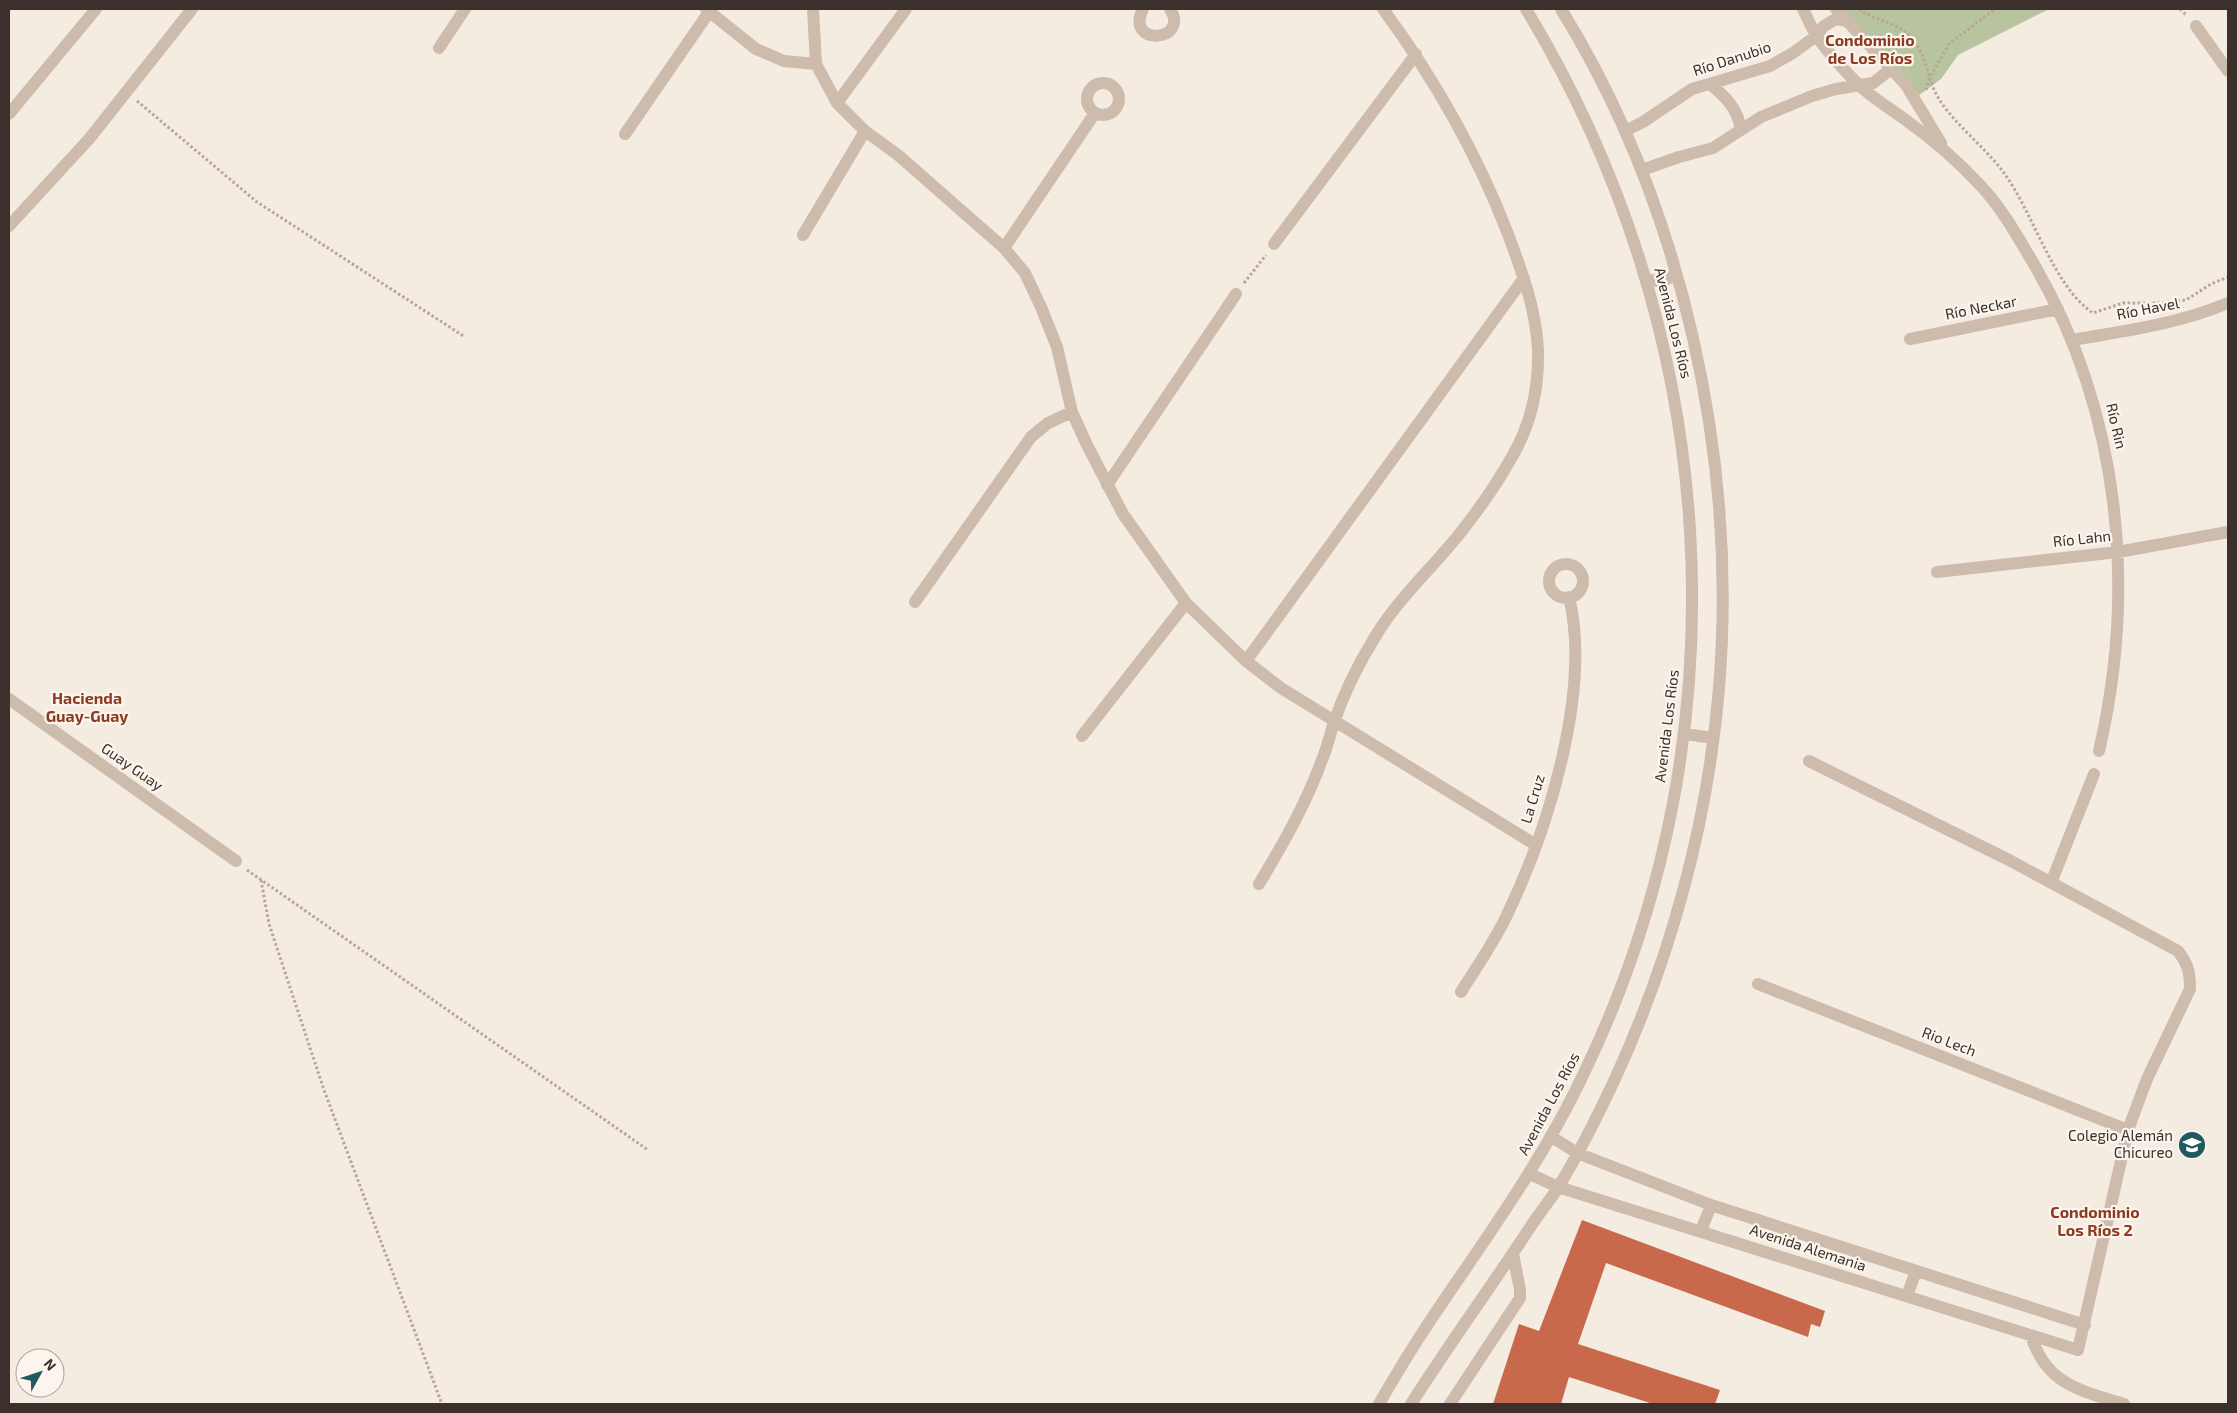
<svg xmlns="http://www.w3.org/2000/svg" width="2237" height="1413" font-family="'Exo 2',sans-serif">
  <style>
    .green { fill: #b8c4a0 }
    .building { fill: #c8694b }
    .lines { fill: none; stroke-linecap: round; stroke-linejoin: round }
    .path { stroke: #b9a596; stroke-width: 3; stroke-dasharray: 2.5 2.5; stroke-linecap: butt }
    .minor { stroke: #cdbbac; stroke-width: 12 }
    .labels { text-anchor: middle; stroke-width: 4.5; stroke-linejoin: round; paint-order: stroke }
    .street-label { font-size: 15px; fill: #3b302b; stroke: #fbf5ee }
    .poi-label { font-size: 15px; fill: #3b302b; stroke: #fbf5ee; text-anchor: end }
    .neighbourhood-label { font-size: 16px; font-weight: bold; fill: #8c3b22; stroke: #fbf5ee }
  </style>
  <rect width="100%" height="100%" fill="#f4ebe1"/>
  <path class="green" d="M1842,9H2049L1958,55L1941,79L1918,96Z"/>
  <path class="building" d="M1582,1220L1825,1311L1820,1327L1811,1324L1808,1337L1606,1263L1578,1344L1720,1390L1715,1404H1653L1569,1377L1561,1404H1493L1519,1324L1539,1331Z"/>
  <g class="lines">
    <path class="path" d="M1859,9C1874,20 1895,22 1909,35C1927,52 1926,78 1939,99C1955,125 1986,148 2004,173C2034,214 2053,286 2093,313L2123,303H2160L2186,300L2211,284L2228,277
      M2180,9L2187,16
      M1926,90L1929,79L1949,44L1995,9
      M137,101L257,202L465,337
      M1244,283L1266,255
      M247,870L648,1150
      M261,880L269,924L324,1090L442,1404"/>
    <path class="minor" d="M706,9L756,49L784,61L816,64
      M813,9L816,64L837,103L865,131L898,155L1004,248L1095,113
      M1143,9C1124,47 1191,42 1170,9
      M1803,9C1807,17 1811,27 1816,35C1827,52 1844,70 1858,84C1871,97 1888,107 1903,118C1931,138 1956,159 1980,185C2002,208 2019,239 2035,266C2120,413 2137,588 2099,751
      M1836,9L1906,85L1941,143
      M2196,26L2228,71
      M439,48L465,9
      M1087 99a16 16 0 1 1 32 0a16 16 0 1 1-32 0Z
      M1710,84C1726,97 1738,109 1741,130
      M837,103L906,9
      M9,114L96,9
      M1625,131L1643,122L1692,89L1770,66L1793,53L1816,36L1824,26L1836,19L1847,21
      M625,134L709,12
      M1642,170L1679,157L1713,148L1761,117L1812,96L1836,89L1873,83L1891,69
      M9,226L89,139L192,9
      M803,235L865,131
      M1274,244L1416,54
      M1004,248L1025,273L1041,307L1057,347L1072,412L1087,445L1123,514L1186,603L1246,661L1281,688L1536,845
      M1647,279C1659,283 1667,281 1676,273
      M1910,339L2058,309
      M2072,340C2126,331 2178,324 2228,303
      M1107,485L1236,294
      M1549 581a17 17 0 1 1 34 0a17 17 0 1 1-34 0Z
      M1937,572L2118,552L2228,532
      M915,602L1031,437L1048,423L1072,412
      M1246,661L1524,278
      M9,699L236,861
      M1686,734L1713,738
      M1082,736L1186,603
      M2051,883L2094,774
      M1259,884C1283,844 1306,804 1322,760C1327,748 1330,735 1334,722C1344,693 1359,663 1375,637C1397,600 1430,570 1457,537C1478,511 1497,484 1513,455C1532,422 1539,387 1538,350C1536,309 1522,272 1508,234C1477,154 1434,78 1383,9
      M1758,984L2128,1130
      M1461,992C1476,968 1493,944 1506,917C1547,833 1592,691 1569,597
      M1552,1137L1577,1153L1711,1205L2085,1325
      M1530,1174L1558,1187L2078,1350L2128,1130L2147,1079L2190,989C2190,972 2188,964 2178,951L2009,860L1809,761
      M1701,1231L1711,1205
      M1907,1296L1916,1271
      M2031,1336C2047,1385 2080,1390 2124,1404
      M1379,1404C1395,1376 1412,1348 1430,1321C1485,1239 1543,1161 1585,1071C1749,729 1721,331 1526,9
      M1411,1404C1450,1343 1493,1284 1533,1223C1541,1211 1551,1199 1559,1186C1580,1152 1598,1115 1615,1079C1671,957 1708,822 1719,688C1738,458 1682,205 1561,9
      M1450,1404L1520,1298V1290L1513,1254"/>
  </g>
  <defs>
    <symbol id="school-disc" viewBox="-11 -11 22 22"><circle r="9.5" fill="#1f5a5e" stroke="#fbf5ee"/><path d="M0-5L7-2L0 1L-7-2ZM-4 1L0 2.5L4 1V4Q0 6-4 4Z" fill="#fff"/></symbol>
  </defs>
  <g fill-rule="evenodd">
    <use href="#school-disc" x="2176" y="1129" width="32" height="32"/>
  </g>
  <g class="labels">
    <g class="street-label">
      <text transform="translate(1732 59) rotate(-18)" y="5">Río Danubio</text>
      <text transform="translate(1981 308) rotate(-11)" y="5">Río Neckar</text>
      <text transform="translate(2148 309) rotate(-11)" y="5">Río Havel</text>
      <text transform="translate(1673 323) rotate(76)" y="5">Avenida Los Ríos</text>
      <text transform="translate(2116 426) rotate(77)" y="5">Río Rin</text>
      <text transform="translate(2082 539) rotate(-6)" y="5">Río Lahn</text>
      <text transform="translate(1667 726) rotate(-83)" y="5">Avenida Los Ríos</text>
      <text transform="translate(132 767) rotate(35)" y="5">Guay Guay</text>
      <text transform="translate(1533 799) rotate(-73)" y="5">La Cruz</text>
      <text transform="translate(1949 1042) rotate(21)" y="5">Rio Lech</text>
      <text transform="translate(1549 1104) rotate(-62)" y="5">Avenida Los Ríos</text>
      <text transform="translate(1808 1248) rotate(18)" y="5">Avenida Alemania</text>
    </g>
    <g class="poi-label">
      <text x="2173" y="1141">Colegio Alemán<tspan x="2173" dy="17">Chicureo</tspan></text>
    </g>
    <g class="neighbourhood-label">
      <text x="1870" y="46">Condominio<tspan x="1870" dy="18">de Los Ríos</tspan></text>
      <text x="87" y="704">Hacienda<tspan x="87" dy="18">Guay-Guay</tspan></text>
      <text x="2095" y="1218">Condominio<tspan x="2095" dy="18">Los Ríos 2</tspan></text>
    </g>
  </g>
  <rect width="2237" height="1413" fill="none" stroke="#3b302b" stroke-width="20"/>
  <g transform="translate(40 1373) rotate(50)"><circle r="24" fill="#fbf5ee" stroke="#aea6a0"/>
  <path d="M0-4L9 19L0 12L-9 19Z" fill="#1f5a5e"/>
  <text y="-8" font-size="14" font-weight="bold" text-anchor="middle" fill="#3b302b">N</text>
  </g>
</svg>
